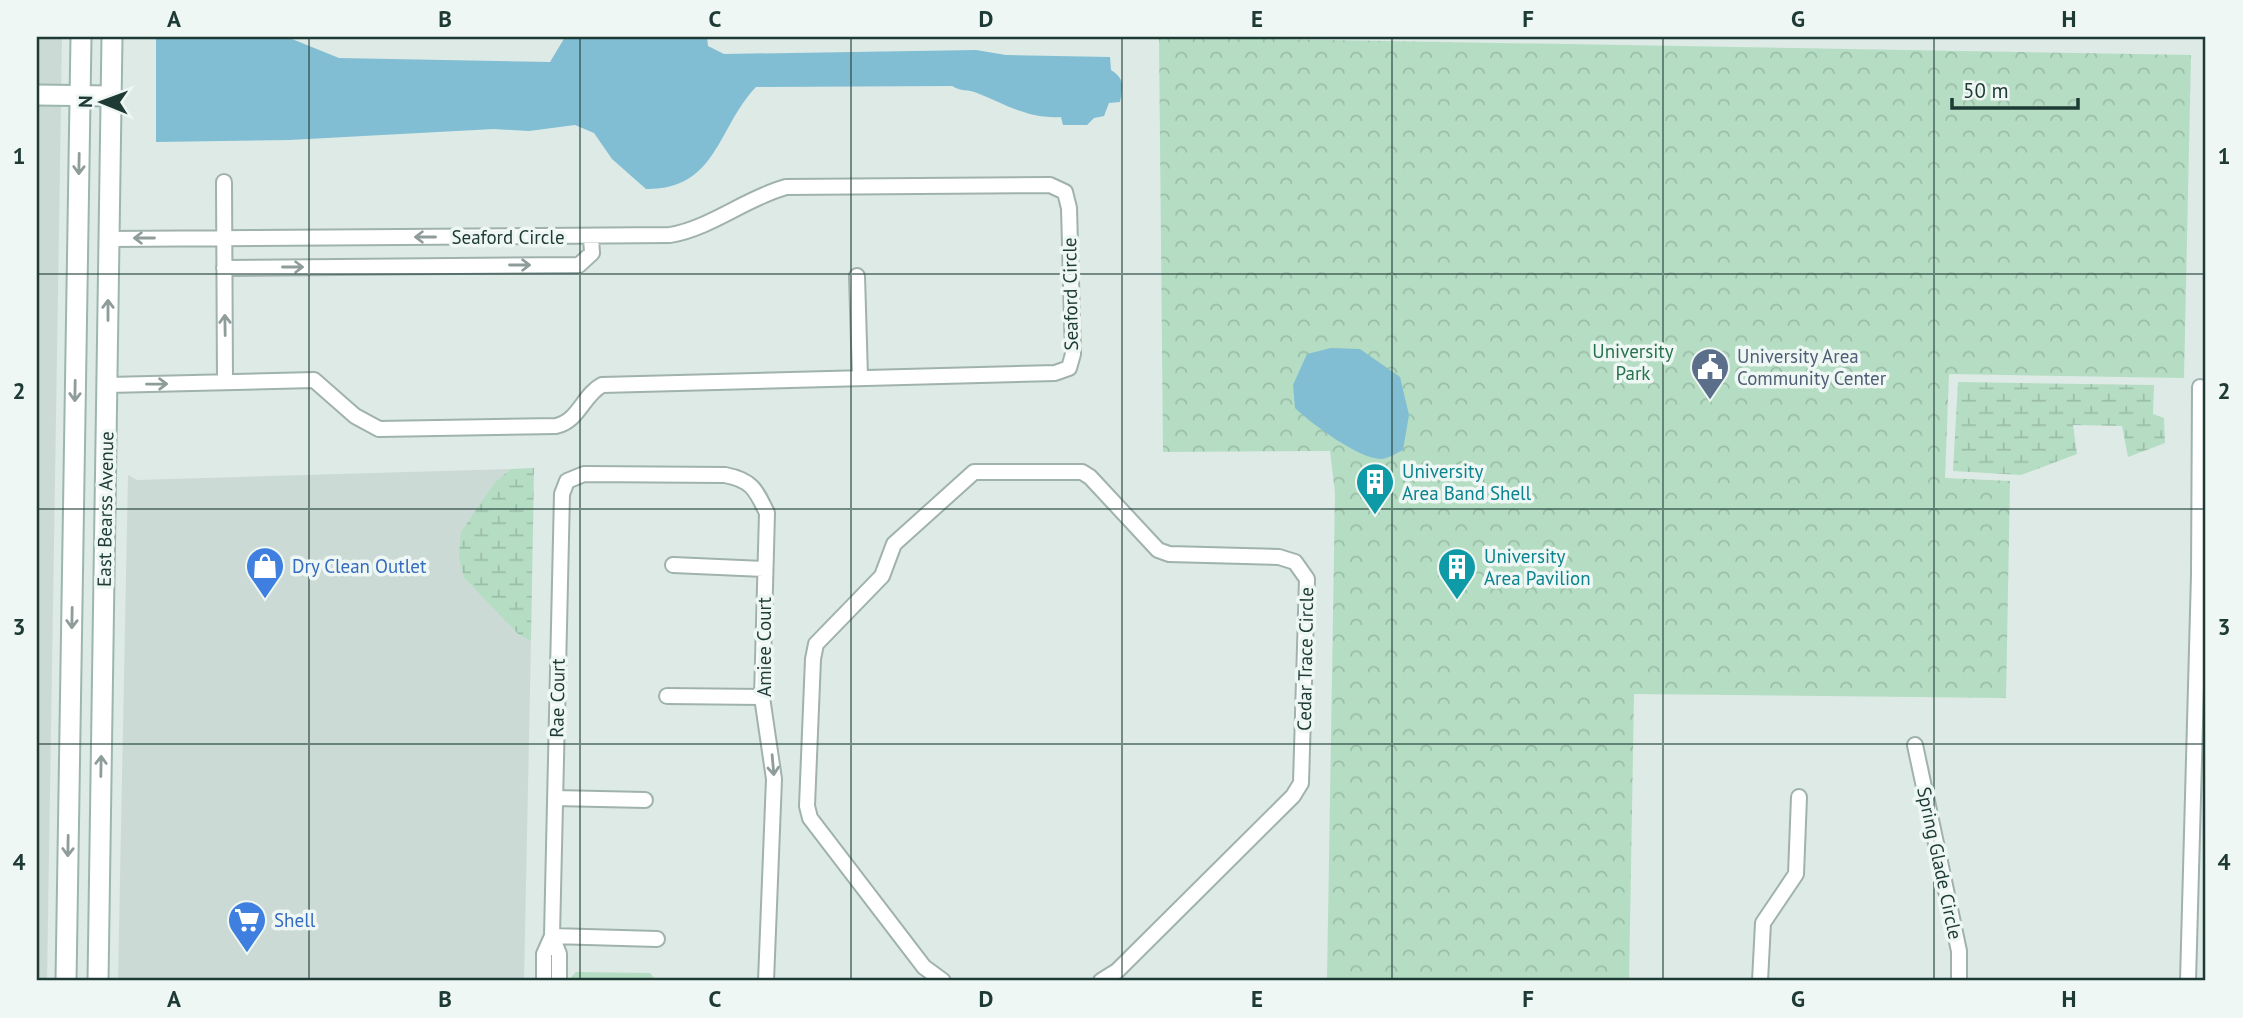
<svg xmlns="http://www.w3.org/2000/svg" width="2243" height="1018" font-family="'PT Sans',sans-serif">
  <style>
    .built { fill: #ccdad5 }
    .wetland { fill: url(#wetland-marsh) }
    .park { fill: url(#park-crowns) }
    .pitch { fill: #b5ddc3 }
    .water { fill: #82bed3 }
    .lines { fill: none; stroke-linecap: round; stroke-linejoin: round }
    .street-casing { stroke: #a0b2ad; stroke-width: 18 }
    .secondary-casing { stroke: #9cb6af; stroke-width: 23 }
    .street { stroke: #fff; stroke-width: 14 }
    .secondary { stroke: #fff; stroke-width: 19 }
    .oneway { stroke: #8e9c9a }
    .grid { fill: none; stroke: #1e3a35; stroke-width: 2; stroke-opacity: 0.55 }
    .labels { text-anchor: middle; stroke-width: 7; stroke-linejoin: round; paint-order: stroke }
    .street-label { font-size: 19px; fill: #1e3a35; stroke: #eef7f3 }
    .park-label { font-size: 19px; fill: #27724c; stroke: #eef7f3 }
    .service-label { font-size: 19px; fill: #4e5e75; stroke: #eef7f3; text-anchor: start }
    .culture-label { font-size: 19px; fill: #0d838f; stroke: #eef7f3; text-anchor: start }
    .shop-label { font-size: 19px; fill: #366cbe; stroke: #eef7f3; text-anchor: start }
    .neatline { fill: none; stroke: #1e3a35; stroke-width: 2.5 }
    .grid-label { font-size: 23px; text-anchor: middle; font-weight: bold; fill: #1e3a35 }
  </style>
  <defs>
    <pattern id="wetland-marsh" width="20" height="14" patternUnits="userSpaceOnUse" patternTransform="scale(1.75)"><rect width="20" height="14" fill="#b5ddc3"/><path d="M1 5h8M5 5V1M11 12h8M15 12V8" fill="none" stroke="#9bbea8"/></pattern>
    <pattern id="park-crowns" width="20" height="18" patternUnits="userSpaceOnUse" patternTransform="scale(1.75)"><rect width="20" height="18" fill="#b5ddc3"/><path d="M2 6a3 3 0 1 1 6 0M12 15a3 3 0 1 1 6 0" fill="none" stroke="#9bbea8"/></pattern>
  </defs>
  <rect width="100%" height="100%" fill="#ddeae6"/>
  <path class="built" d="M37,37H62L61,86H37Z
    M37,103L61,104L47,981H37Z
    M511,469L495,482L485,498L464,578L518,634L531,641L524,981H118L128,475L137,480Z"/>
  <path class="wetland" d="M1958,382L2154,385L2153,414L2164,418L2165,443L2128,457L2122,426L2073,425L2077,454L2021,475L1953,471Z
    M534,468L531,641L518,634L464,578L459,557L461,532L495,482L511,469Z"/>
  <path class="park" d="M1159,37L2191,55L2184,378L1949,374L1945,478L2010,481L2006,698L1634,694L1629,981H1327L1335,493L1330,451L1163,452Z"/>
  <path class="pitch" d="M576,972L650,973L656,981H568Z"/>
  <path class="water" d="M156,37H287L339,58L550,62L565,37H707L708,46L724,54L976,50L1006,55L1110,57L1111,70C1125,79 1123,86 1120,102L1109,103L1104,116L1094,118L1087,125H1063L1061,117C1028,119 1007,105 977,93C968,89 961,92 952,86L756,87C717,128 717,190 646,189L612,159L594,133L575,125L529,131L494,129L289,140L156,142Z
    M1331,348L1360,349L1400,377L1409,415L1403,450C1397,453 1389,458 1382,459C1360,460 1312,424 1295,408L1293,385L1307,354Z"/>
  <g class="lines">
    <defs>
      <path id="street" d="M224,182L225,382
        M224,268L579,265L592,253L591,237
        M857,276L860,377
        M108,385L314,380L355,416L379,429L556,426C579,421 583,395 602,385L1055,373L1069,368L1073,354L1069,208L1065,192L1050,185L786,187C746,198 711,228 670,235L109,239
        M673,565L765,569
        M667,696L762,697
        M1915,745L1959,951V981
        M555,798L645,800
        M552,936L657,939
        M552,936L559,954V981
        M544,981V954L552,936L562,494L567,481L584,474L725,475C752,480 756,490 767,513L762,697L774,779L766,981
        M943,981L924,967L810,818L807,806L813,659L816,644L882,576L894,544L974,472H1082L1090,477L1158,550L1169,554L1279,557L1295,562L1307,579L1301,783L1293,796L1117,971L1101,981
        M1760,981L1763,923L1796,874L1799,797
        M2188,981L2199,575L2200,387"/>
      <path id="secondary" d="M37,95L111,96
        M66,981L81,37
        M98,981L112,37"/>
    </defs>
    <use href="#street" class="street-casing"/>
    <use href="#secondary" class="secondary-casing"/>
    <use href="#street" class="street"/>
    <use href="#secondary" class="secondary"/>
  </g>
  <defs><path id="oneway-shaft" d="M-6 0H5M1.5-3L5.5 0L1.5 3" fill="none" stroke-width="1.6" stroke-linecap="round" stroke-linejoin="round" transform="scale(1.75)"/></defs>
  <g class="oneway">
    <use href="#oneway-shaft" transform="translate(79 164) rotate(91)"/>
    <use href="#oneway-shaft" transform="translate(425 237) rotate(180)"/>
    <use href="#oneway-shaft" transform="translate(144 238) rotate(180)"/>
    <use href="#oneway-shaft" transform="translate(520 265)"/>
    <use href="#oneway-shaft" transform="translate(293 267)"/>
    <use href="#oneway-shaft" transform="translate(108 310) rotate(-90)"/>
    <use href="#oneway-shaft" transform="translate(225 325) rotate(-91)"/>
    <use href="#oneway-shaft" transform="translate(157 384) rotate(-1)"/>
    <use href="#oneway-shaft" transform="translate(75 391) rotate(91)"/>
    <use href="#oneway-shaft" transform="translate(72 618) rotate(91)"/>
    <use href="#oneway-shaft" transform="translate(773 765) rotate(85)"/>
    <use href="#oneway-shaft" transform="translate(101 766) rotate(-89)"/>
    <use href="#oneway-shaft" transform="translate(68 846) rotate(91)"/>
  </g>
  <path class="grid" d="M309,37V981M580,37V981M851,37V981M1122,37V981M1392,37V981M1663,37V981M1934,37V981M37,274H2206M37,509H2206M37,744H2206"/>
  <defs>
    <symbol id="civic-pin" viewBox="-11 -11 22 30"><path d="M0 17L-7.5 6A9.5 9.5 0 1 1 7.5 6Z" fill="#5c6f8a" stroke="#eef7f3"/><path d="M-.6-6.5H3V-4.5H.6V-3L4-1V1h2V6H-6V1h2V-1L-.6-3ZM-1.2 2.5V6h2.4V2.5Z" fill="#fff"/></symbol>
    <symbol id="building-pin" viewBox="-11 -11 22 30"><path d="M0 17L-7.5 6A9.5 9.5 0 1 1 7.5 6Z" fill="#0f9aa8" stroke="#eef7f3"/><path d="M-4-6H4V6H1V3H-1V6H-4ZM-2.5-4.3h1.7v1.8h-1.7ZM.8-4.3h1.7v1.8H.8ZM-2.5-1h1.7V.8h-1.7ZM.8-1h1.7V.8H.8Z" fill="#fff"/></symbol>
    <symbol id="shop-pin" viewBox="-11 -11 22 30"><path d="M0 17L-7.5 6A9.5 9.5 0 1 1 7.5 6Z" fill="#3f7fe0" stroke="#eef7f3"/><path d="M-5-2.5h2.3a2.7 3.5 0 0 1 5.4 0H5L5.5 6h-11ZM-1.5-2.5h3a1.5 2.3 0 0 0-3 0Z" fill="#fff"/></symbol>
    <symbol id="supermarket-pin" viewBox="-11 -11 22 30"><path d="M0 17L-7.5 6A9.5 9.5 0 1 1 7.5 6Z" fill="#3f7fe0" stroke="#eef7f3"/><path d="M-6-5.5h2.5l.6 2H6L4.5 2H-2.5L-4.4-4H-6ZM-1.5 3.2a1.3 1.3 0 1 0 .1 0ZM3 3.2a1.3 1.3 0 1 0 .1 0Z" fill="#fff"/></symbol>
  </defs>
  <g fill-rule="evenodd">
    <use href="#civic-pin" x="1688" y="345" width="44" height="60"/>
    <use href="#building-pin" x="1353" y="460" width="44" height="60"/>
    <use href="#shop-pin" x="243" y="544" width="44" height="60"/>
    <use href="#building-pin" x="1435" y="545" width="44" height="60"/>
    <use href="#supermarket-pin" x="225" y="898" width="44" height="60"/>
  </g>
  <g class="labels">
    <g class="street-label">
      <text x="508" y="244">Seaford Circle</text>
      <text transform="translate(1070 294) rotate(-91)" y="7">Seaford Circle</text>
      <text transform="translate(105 509) rotate(-89)" y="7">East Bearss Avenue</text>
      <text transform="translate(764 647) rotate(-90)" y="7">Amiee Court</text>
      <text transform="translate(1305 659) rotate(-89)" y="7">Cedar Trace Circle</text>
      <text transform="translate(557 698) rotate(-89)" y="7">Rae Court</text>
      <text transform="translate(1940 863) rotate(78)" y="7">Spring Glade Circle</text>
    </g>
    <g class="park-label">
      <text x="1633" y="358">University<tspan x="1633" dy="22">Park</tspan></text>
    </g>
    <g class="service-label">
      <text x="1737" y="363">University Area<tspan x="1737" dy="22">Community Center</tspan></text>
    </g>
    <g class="culture-label">
      <text x="1402" y="478">University<tspan x="1402" dy="22">Area Band Shell</tspan></text>
      <text x="1484" y="563">University<tspan x="1484" dy="22">Area Pavilion</tspan></text>
    </g>
    <g class="shop-label">
      <text x="292" y="573">Dry Clean Outlet</text>
      <text x="274" y="927">Shell</text>
    </g>
  </g>
  <rect width="2243" height="1018" fill="none" stroke="#eef7f3" stroke-width="77"/>
  <g transform="translate(102 102) rotate(271)" stroke="#eef7f3" stroke-width="5" paint-order="stroke">
  <path d="M0-5L12 26L0 18L-12 26Z" fill="#1e3a35"/>
  <text y="-10" font-size="19" font-weight="bold" text-anchor="middle" fill="#1e3a35">N</text>
  </g>
  <path d="M1952 98v10h126v-10" fill="none" stroke="#1e3a35" stroke-width="3.5"/>
  <text x="1963" y="98" font-size="21" fill="#1e3a35" stroke="#eef7f3" stroke-width="5" paint-order="stroke">50 m</text>
  <rect x="38" y="38" width="2166" height="941" class="neatline"/>
  <g class="grid-label">
    <text x="174" y="27">A</text>
    <text x="445" y="27">B</text>
    <text x="715" y="27">C</text>
    <text x="986" y="27">D</text>
    <text x="1257" y="27">E</text>
    <text x="1528" y="27">F</text>
    <text x="1798" y="27">G</text>
    <text x="2069" y="27">H</text>
    <text x="19" y="164">1</text>
    <text x="2224" y="164">1</text>
    <text x="19" y="399">2</text>
    <text x="2224" y="399">2</text>
    <text x="19" y="635">3</text>
    <text x="2224" y="635">3</text>
    <text x="19" y="870">4</text>
    <text x="2224" y="870">4</text>
    <text x="174" y="1007">A</text>
    <text x="445" y="1007">B</text>
    <text x="715" y="1007">C</text>
    <text x="986" y="1007">D</text>
    <text x="1257" y="1007">E</text>
    <text x="1528" y="1007">F</text>
    <text x="1798" y="1007">G</text>
    <text x="2069" y="1007">H</text>
  </g>
</svg>
